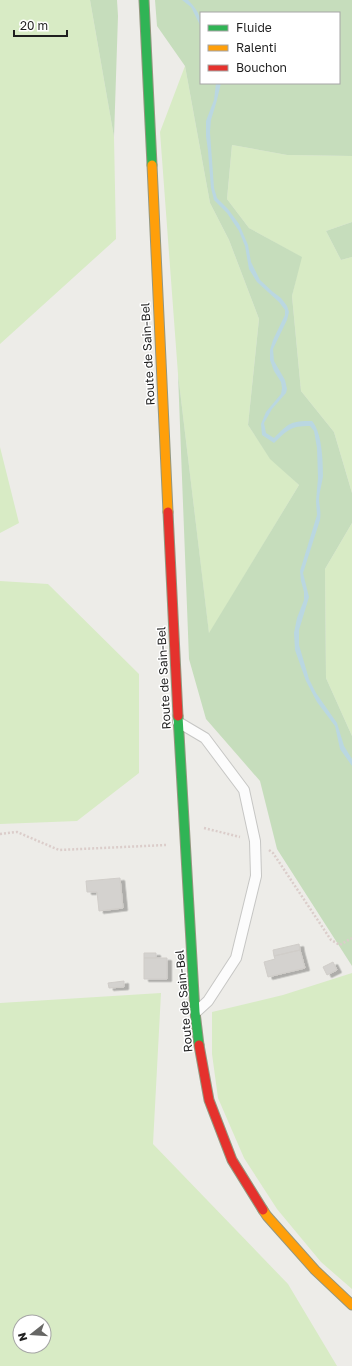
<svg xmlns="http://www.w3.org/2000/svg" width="352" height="1366" font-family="'Golos Text',sans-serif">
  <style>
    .grass { fill: #d8ebc5; fill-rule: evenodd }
    .forest { fill: #c6ddbc; fill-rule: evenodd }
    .water { fill: #bad7e1 }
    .building { fill: #d4d2cf; stroke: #d0cdc9; filter: url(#shadow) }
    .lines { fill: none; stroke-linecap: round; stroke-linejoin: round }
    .lane-casing { stroke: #c6c6c4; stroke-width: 12 }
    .fast-casing { stroke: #94977f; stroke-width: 11 }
    .slow-casing { stroke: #94977f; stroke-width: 11 }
    .jam-casing { stroke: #94977f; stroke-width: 11 }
    .path { stroke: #dbcdca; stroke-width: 2.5; stroke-dasharray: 2 2; stroke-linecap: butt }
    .lane { stroke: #fcfcfc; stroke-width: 10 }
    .fast { stroke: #30b455; stroke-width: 9 }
    .slow { stroke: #ff9f0a; stroke-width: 9 }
    .jam { stroke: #e5322d; stroke-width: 9 }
    .labels { text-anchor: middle; stroke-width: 3; stroke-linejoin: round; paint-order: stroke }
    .street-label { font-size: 12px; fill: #1f1f1f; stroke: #fff }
  </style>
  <defs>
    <filter id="shadow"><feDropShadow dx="4.5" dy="2.5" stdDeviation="0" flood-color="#0004"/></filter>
  </defs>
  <rect width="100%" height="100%" fill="#edece8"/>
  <path class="grass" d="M0,0H90L114,137L116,239L0,344Z
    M185,66L210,203L229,240L259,319L248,425L270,458L299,485L209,634L178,374L160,132Z
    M232,145L287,155L352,156V222L326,231L341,260L352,257V493L334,432L301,391L292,296L301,257L249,228L227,199Z
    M0,447L19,523L0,533Z
    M352,523V736L326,678L325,569Z
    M0,581L48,584L139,674V773L77,821L0,824Z
    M352,973V1289L321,1262L277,1209L244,1158L218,1098L212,1054V1012L283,995Z
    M161,993L153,1144L288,1284L337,1366H0V1003ZM20,1322H44V1346H20Z"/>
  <path class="forest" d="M90,0H117L118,16L114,137Z
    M155,0H352V156L287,155L232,145L227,199L249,228L302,257L292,296L301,391L334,432L352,493V523L325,569L326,678L352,736V966L277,849L260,781L206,719L189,659L178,374L209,633L299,485L270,459L248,425L259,319L229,240L210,203L185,66L157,26ZM201,13H339V83H201Z
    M352,222V257L341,260L326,231Z"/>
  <path class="water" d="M182,0H188C196,8 201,15 201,27L191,7Z
    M216,83H221L217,100L211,120L210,132L214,188L217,198L228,209L239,224L248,245L251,262L260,280L273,292L281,298L287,306L289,312L287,320L273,349L274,361L285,380L287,389L286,393L272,409L264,423L266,433L274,438C289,423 290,421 312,421C322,432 323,461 323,476C322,484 319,493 319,501C320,508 321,513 320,520L303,573L309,597L299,630V645L309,679L316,693L337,723L344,746L352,759V766L340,749L335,726L317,702L306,681L295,650L294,633L297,618L304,600V592L301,581L300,571L317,515L316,501L318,478L317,448L314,431L310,426C290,426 288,430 274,443L262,435L261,424L266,412L281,394L282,388L281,382L274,371L270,360V350L273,340L285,315V310L279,302L257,282L249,269L245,246L239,231L227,213L214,200L211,188L208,151L206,136V121L214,100Z"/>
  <path class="building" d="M120,878L123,908L99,911L97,892H87L86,881Z
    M299,944L300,950L274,956L273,950Z
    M300,950L305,968L268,977L264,962L275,959L274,956Z
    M144,953H156V958H144Z
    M144,958H167V979H144Z
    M333,962L337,970L327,975L323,967Z
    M124,981V987L109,988L108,983Z"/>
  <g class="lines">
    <defs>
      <path id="lane" d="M178,722L205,738L244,790L255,841L256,876L236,958L208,1001L196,1012"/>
      <path id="fast" d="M144,0L152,165
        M178,716L195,1012L199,1045"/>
      <path id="slow" d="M152,165L168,512
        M263,1210L267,1216L315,1270L352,1305"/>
      <path id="jam" d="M168,512L178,716
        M199,1045L209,1100L232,1160L263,1210"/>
    </defs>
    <use href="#lane" class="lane-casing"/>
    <use href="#fast" class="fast-casing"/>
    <use href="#slow" class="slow-casing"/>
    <use href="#jam" class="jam-casing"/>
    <path class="path" d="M204,828L240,837
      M0,834L17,832L59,850L166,845
      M269,850L273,853L331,940L340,945L352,938"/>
    <use href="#lane" class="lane"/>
    <use href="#fast" class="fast"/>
    <use href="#slow" class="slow"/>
    <use href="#jam" class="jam"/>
  </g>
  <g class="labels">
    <g class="street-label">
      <text transform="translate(148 354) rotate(-93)" y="4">Route de Sain-Bel</text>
      <text transform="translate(164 678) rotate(-93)" y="4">Route de Sain-Bel</text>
      <text transform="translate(184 1001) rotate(-95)" y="4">Route de Sain-Bel</text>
    </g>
  </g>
  <rect x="200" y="12" width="140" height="72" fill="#ffffff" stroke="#a5a5a5"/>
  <rect x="208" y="25" width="20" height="6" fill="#30b455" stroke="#a5a5a5"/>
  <text x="236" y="32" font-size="12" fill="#1f1f1f">Fluide</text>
  <rect x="208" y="45" width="20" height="6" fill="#ff9f0a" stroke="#a5a5a5"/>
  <text x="236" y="52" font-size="12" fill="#1f1f1f">Ralenti</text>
  <rect x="208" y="65" width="20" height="6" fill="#e5322d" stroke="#a5a5a5"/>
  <text x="236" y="72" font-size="12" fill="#1f1f1f">Bouchon</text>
  <g transform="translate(32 1334) rotate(253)"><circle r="19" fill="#ffffff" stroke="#a5a5a5"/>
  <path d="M0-3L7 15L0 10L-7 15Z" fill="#676765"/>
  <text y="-6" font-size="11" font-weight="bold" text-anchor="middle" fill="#1f1f1f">N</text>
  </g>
  <path d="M14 30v6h53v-6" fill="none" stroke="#1f1f1f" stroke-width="2"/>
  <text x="20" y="30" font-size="12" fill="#1f1f1f" stroke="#ffffff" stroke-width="3" paint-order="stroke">20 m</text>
</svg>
